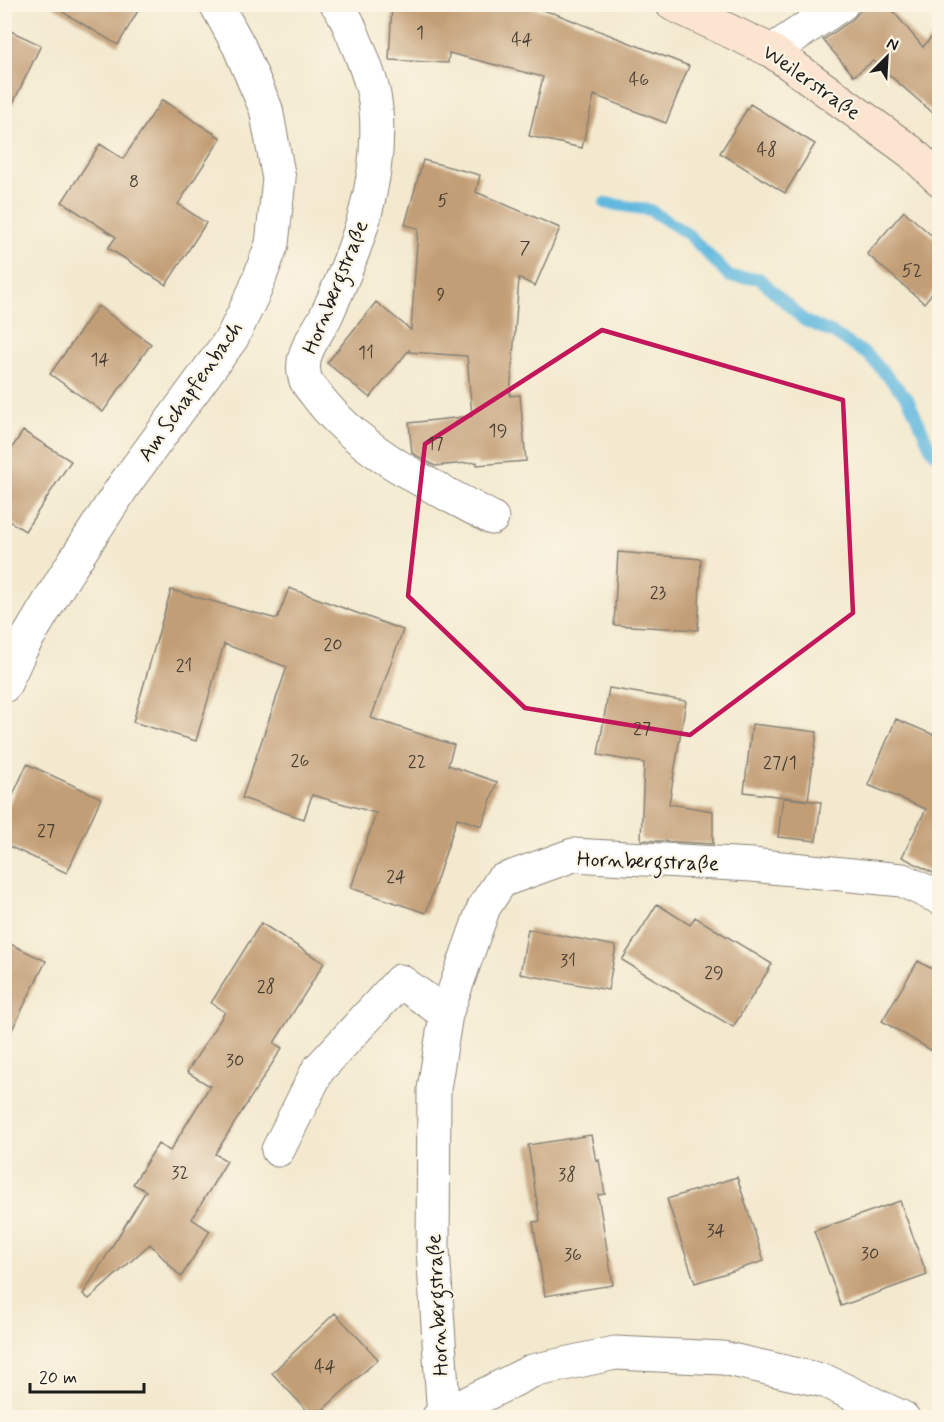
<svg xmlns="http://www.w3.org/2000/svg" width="944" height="1422" font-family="Mynerve,sans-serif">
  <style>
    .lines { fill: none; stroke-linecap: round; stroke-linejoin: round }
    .stream { stroke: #62b9df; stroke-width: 12 }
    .building { fill: #c29e76 }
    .minor-casing { stroke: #888276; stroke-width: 35 }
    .secondary-casing { stroke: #888276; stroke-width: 35 }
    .minor { stroke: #fff; stroke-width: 33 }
    .secondary { stroke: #fce5d0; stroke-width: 33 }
    .marked { fill: none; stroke: #c2185b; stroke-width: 4.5; stroke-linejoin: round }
    .labels { text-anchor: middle; stroke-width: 4.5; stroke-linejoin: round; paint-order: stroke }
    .number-label { font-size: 18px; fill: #463c32 }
    .street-label { font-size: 21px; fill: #1c1c1c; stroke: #fcf5e5 }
  </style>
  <rect width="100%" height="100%" fill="#fcf5e5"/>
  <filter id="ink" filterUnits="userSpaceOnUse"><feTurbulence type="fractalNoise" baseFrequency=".0167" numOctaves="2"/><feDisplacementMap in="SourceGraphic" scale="12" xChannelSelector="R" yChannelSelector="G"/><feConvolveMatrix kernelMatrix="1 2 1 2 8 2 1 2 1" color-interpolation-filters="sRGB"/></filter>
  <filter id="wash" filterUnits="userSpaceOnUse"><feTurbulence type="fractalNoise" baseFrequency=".008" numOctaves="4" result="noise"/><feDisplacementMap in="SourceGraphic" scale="24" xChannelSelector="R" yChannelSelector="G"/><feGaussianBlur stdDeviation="1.35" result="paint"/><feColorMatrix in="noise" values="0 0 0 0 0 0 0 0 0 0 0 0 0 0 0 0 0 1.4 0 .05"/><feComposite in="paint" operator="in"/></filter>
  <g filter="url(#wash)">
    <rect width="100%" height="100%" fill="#f3e9cf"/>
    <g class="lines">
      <path class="stream" d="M605,203L650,210L689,235L730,277L759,278L805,321L833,333L869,356L908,399L932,451L940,457"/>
    </g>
    <g id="blocks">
      <path class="building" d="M49,4H142L118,45Z
        M392,4H521L556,14L689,66L666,123L594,95L582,148L529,136L543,77L449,53L448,63L389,60Z
        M867,4H887L923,47L939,28V118L873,61L854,76L823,40L852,20Z
        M4,28L41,45L4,122Z
        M162,100L221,138L178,204L206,223L166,285L108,248L116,237L62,202L100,144L123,159Z
        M750,104L815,144L785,193L720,153Z
        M423,160L480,175L476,192L560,228L535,286L519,278L510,396L520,395L526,461L477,465V462L435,466L412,453L409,423L472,416L467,356L409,352V350L370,398L327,363L376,302L411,330L418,228L405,225Z
        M904,211L939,242V285L924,303L867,254Z
        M98,306L151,344L103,412L50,374Z
        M23,431L71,461L25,531L4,518V460Z
        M618,552L701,559L698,630L614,625Z
        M289,588L403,630L371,718L454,745L448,765L497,782L482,826L457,818L426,913L351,888L376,813L312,795L304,819L242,798L287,667L224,644L196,741L133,722L171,590L277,619Z
        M609,688L686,701L669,804L713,811V844L641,840L644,763L598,755Z
        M896,719L939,737V876L902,857L926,809L868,785Z
        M752,724L817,732L808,800L744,792Z
        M27,764L101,798L67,873L4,844V815Z
        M783,798L821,802L816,841L778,837Z
        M657,904L690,925L695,917L772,964L733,1027L622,960Z
        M261,923L324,963L274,1043L282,1048L215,1154L227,1161L192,1219L210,1231L181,1277L150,1244L89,1299L83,1294L146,1191L133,1184L158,1144L170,1151L210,1086L187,1072L225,1012L211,1003Z
        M528,929L616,946L608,990L520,974Z
        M4,941L46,961L4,1046Z
        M918,961L939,973V1055L882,1021Z
        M591,1135L596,1161L599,1160L605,1194L598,1195L613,1285L545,1296L533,1222L540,1221L528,1145Z
        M737,1177L764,1261L695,1283L667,1199Z
        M900,1201L927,1275L841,1306L814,1231Z
        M335,1313L378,1359L314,1418L272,1373Z"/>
    </g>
  </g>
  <g filter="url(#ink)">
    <use href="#blocks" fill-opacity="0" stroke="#888276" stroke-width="1.5"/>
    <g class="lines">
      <defs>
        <path id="minor" d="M337,4C348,18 352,34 359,49C366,68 375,90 376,110C382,183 356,251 326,316C316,336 298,354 305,378C306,383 312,389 315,393C357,451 430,485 492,518
          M772,51L842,4
          M4,686L21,649L64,577L124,485L232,338L255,290L272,244L279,179L266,109L239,46L216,4
          M278,1150L318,1070L400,981L446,1014
          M438,1418L532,1371L615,1353L723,1358L825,1381L903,1418
          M444,1418L433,1249L434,1089L446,1014L484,907L501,881L573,855L752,865L902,880L940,898"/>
        <path id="secondary" d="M672,4L772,51L911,152L940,180"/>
      </defs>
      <use href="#minor" class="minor-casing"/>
      <use href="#secondary" class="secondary-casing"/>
      <use href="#minor" class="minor"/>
      <use href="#secondary" class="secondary"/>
    </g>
  </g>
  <path class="marked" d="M602,330L843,400L853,613L690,735L525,708L408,596L425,444Z"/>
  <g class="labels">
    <g class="number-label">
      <text x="420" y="38">1</text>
      <text x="522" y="45">44</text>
      <text x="639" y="85">46</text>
      <text x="767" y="155">48</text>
      <text x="134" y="187">8</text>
      <text x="443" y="206">5</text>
      <text x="525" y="253">7</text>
      <text x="912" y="276">52</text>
      <text x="441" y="300">9</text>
      <text x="366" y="358">11</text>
      <text x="100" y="365">14</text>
      <text x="498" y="436">19</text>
      <text x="435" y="449">17</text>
      <text x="658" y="598">23</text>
      <text x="333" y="650">20</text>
      <text x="184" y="671">21</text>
      <text x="642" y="734">27</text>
      <text x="300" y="766">26</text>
      <text x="417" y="767">22</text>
      <text x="780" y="768">27/1</text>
      <text x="46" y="836">27</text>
      <text x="396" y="882">24</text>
      <text x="568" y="966">31</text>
      <text x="714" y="978">29</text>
      <text x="266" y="992">28</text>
      <text x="235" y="1066">30</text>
      <text x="180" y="1178">32</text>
      <text x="567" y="1180">38</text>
      <text x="716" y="1236">34</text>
      <text x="870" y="1259">30</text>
      <text x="573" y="1260">36</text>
      <text x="325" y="1372">44</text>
    </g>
    <g class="street-label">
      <text transform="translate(812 82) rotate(35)" y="7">Weilerstraße</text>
      <text transform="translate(335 287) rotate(-68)" y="7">Hornbergstraße</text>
      <text transform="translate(190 391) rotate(-55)" y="7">Am Schapfenbach</text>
      <text transform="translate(648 861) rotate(2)" y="7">Hornbergstraße</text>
      <text transform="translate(437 1305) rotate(-93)" y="7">Hornbergstraße</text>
    </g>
  </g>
  <rect width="944" height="1422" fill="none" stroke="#fcf5e5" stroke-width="24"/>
  <g transform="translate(887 57) rotate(24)" stroke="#fcf5e5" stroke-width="4.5" paint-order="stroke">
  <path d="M0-4.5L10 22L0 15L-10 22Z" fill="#1c1c1c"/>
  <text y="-9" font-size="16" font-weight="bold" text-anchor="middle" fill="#1c1c1c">N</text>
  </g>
  <path d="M30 1383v9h114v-9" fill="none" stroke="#1c1c1c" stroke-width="3"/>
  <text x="39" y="1383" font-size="18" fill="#1c1c1c" stroke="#fcf5e5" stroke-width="4.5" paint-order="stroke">20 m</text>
</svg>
